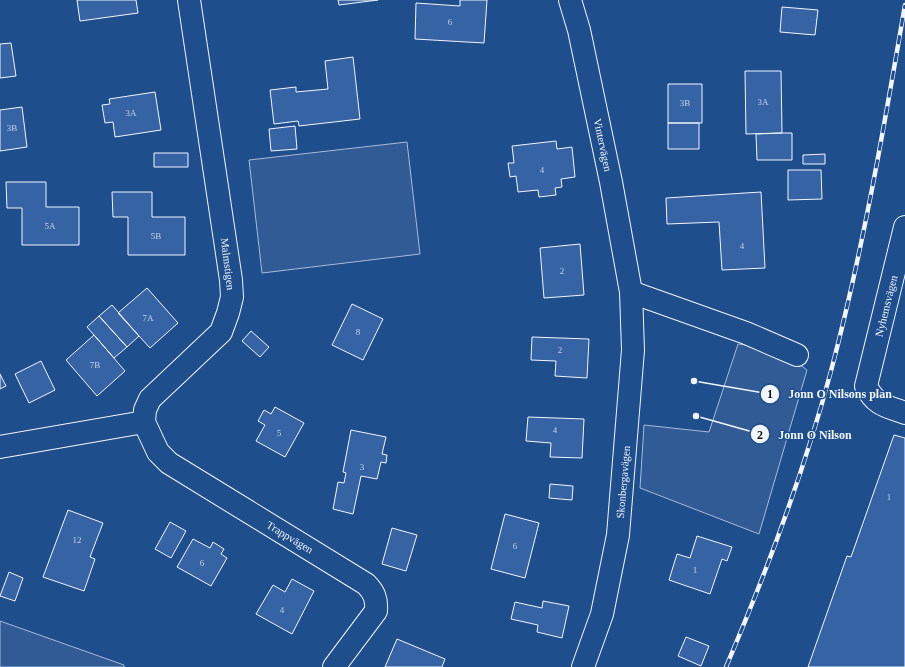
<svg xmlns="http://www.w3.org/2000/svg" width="905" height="667" font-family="Georgia,serif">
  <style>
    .green { fill: #305b95; stroke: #a8bbd7 }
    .building { fill: #3563a3; stroke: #f2f6ff }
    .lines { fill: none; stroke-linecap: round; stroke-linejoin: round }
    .minor-casing { stroke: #f2f6ff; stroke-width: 24 }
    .minor { stroke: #1f4e8c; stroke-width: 22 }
    .rail-casing { stroke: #f2f6ff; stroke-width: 4.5 }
    .rail { stroke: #1f4e8c; stroke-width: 3; stroke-dasharray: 9; stroke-linecap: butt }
    .labels { text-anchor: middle; stroke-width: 3; stroke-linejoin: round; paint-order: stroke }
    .number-label { font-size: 9px; fill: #c3d1e8 }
    .street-label { font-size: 11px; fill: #f2f6ff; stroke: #1f4e8c }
    .leader { fill: none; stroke: #f2f6ff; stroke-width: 1.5 }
    .callout-dot { fill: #f2f6ff; stroke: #1f4e8c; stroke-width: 1.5 }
    .mark-label { font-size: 12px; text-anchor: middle; font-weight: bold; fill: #111 }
    .callout-label { font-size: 12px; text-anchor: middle; font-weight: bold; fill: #f2f6ff; stroke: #1f4e8c; stroke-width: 3; stroke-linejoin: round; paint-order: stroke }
  </style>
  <rect width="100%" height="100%" fill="#1f4e8c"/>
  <path class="green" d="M407,142L420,254L262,273L249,160Z
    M738,344C767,347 784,352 807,370L759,534L640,488L644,425L709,432Z
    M0,621L124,665V667H0Z"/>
  <path class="building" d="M77,0H136L138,13L80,21Z
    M338,0H378L339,5Z
    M460,0H487L484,43L415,39L416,3L460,6Z
    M782,7L818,10L815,35L780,32Z
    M11,43L16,76L0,78V44Z
    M353,57L360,119L299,126L298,121L274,124L270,90L296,87V92L328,89L325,61Z
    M745,71H781L782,133L746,134Z
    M668,84H702V123H668Z
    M155,92L161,130L115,137L113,122L105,123L102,105L110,104L109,99Z
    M22,107L27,147L0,151V110Z
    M668,123H699V149H668Z
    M295,126L297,149L271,151L269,129Z
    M782,133H792V160H757L756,134Z
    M556,141L557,149L572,147L575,177L561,179L562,187L555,188L556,195L539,197L538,190L518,192L516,176L510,177L508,163H514L512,146Z
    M154,153H188V167H154Z
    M825,154V164H803V155Z
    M788,170H821L822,199L788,200Z
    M6,182H46V207H79V245H22V208H7Z
    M112,192H152V217H185V255H128V217H113Z
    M761,192L765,268L722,270L719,222L667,224L666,198Z
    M580,244L584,295L544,298L540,248Z
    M147,288L178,323L150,348L118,313Z
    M352,304L383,319L363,360L332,345Z
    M112,305L139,336L127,347L99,316Z
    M99,316L127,347L114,358L87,327Z
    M251,331L269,347L260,357L242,341Z
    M94,335L125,371L97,396L66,360Z
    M532,337L589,339L587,378L555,376L556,361L531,360Z
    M41,361L55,390L29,403L15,374Z
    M0,374L6,386L0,389Z
    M275,407L304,423L285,457L256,441L265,425L258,421L264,410L271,414Z
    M528,417L584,419L582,458L550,457L551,443L526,441Z
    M351,430L386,437L382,454L387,455L386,463L381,462L377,479L361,476L353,514L333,509L338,482L344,483L346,473L343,472Z
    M894,435L905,438V667H808L847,556L851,557Z
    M550,484L573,486L572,500L549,498Z
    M68,510L103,523L90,557L95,559L84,591L43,577Z
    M505,514L539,523L525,578L491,569Z
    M170,522L186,531L171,558L155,549Z
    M392,528L417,535L406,571L382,564Z
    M697,536L732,547L727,561L722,559L710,594L669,580L677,554L690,558Z
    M193,539L210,548L213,542L224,549L221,554L227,558L211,586L177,567Z
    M9,572L23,578L15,601L0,596Z
    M292,579L314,591L292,634L256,614L273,585L285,592Z
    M543,601L569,606L562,638L537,632L538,625L511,619L515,602L542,608Z
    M686,637L709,646L701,666L678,656Z
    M397,639L445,659L442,667H385Z"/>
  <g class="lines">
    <defs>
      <path id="minor" d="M570,0L579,30L611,182L631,292L633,350L618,535L602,614L583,667
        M905,227L866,386C875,405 886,406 905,413
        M631,292L746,333L797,355
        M144,422L158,452L169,463L366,584C374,592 377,599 376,611L334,667
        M0,447L144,422L145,410L150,399L221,332L228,313L232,297L231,280L189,0"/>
    </defs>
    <use href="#minor" class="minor-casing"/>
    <use href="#minor" class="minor"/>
    <defs>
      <path id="rail" d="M726,667C767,571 804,472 831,371C863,250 884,127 905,5"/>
    </defs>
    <use href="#rail" class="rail-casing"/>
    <use href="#rail" class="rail"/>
  </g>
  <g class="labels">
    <g class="number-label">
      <text x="450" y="25">6</text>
      <text x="763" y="105">3A</text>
      <text x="685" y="106">3B</text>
      <text x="131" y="116">3A</text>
      <text x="12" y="131">3B</text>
      <text x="542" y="173">4</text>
      <text x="50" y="229">5A</text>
      <text x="156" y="239">5B</text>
      <text x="742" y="249">4</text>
      <text x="562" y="274">2</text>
      <text x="148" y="321">7A</text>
      <text x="358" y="335">8</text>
      <text x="560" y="353">2</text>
      <text x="95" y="368">7B</text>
      <text x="555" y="433">4</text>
      <text x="279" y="436">5</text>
      <text x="362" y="470">3</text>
      <text x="889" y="500">1</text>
      <text x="77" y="543">12</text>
      <text x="515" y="549">6</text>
      <text x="202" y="566">6</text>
      <text x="695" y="573">1</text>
      <text x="282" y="613">4</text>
    </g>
    <g class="street-label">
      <text transform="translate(603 145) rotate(78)" y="4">Vintervägen</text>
      <text transform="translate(228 264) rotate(83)" y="4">Malmstigen</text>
      <text transform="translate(886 306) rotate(-76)" y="4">Nyhemsvägen</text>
      <text transform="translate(623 482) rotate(-85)" y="4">Skonbergavägen</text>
      <text transform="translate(290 537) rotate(31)" y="4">Trappvägen</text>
    </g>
  </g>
  <path class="leader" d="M694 381L770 394M696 416L760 434"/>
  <g class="callout-dot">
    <circle cx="694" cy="381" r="4"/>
    <circle cx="696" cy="416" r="4"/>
    <circle cx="770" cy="394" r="10"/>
    <circle cx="760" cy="434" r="10"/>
  </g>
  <g class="mark-label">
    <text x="770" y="398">1</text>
    <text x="760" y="439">2</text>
  </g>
  <g class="callout-label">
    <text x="840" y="398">Jonn O Nilsons plan</text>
    <text x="815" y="439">Jonn O Nilson</text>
  </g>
</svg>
